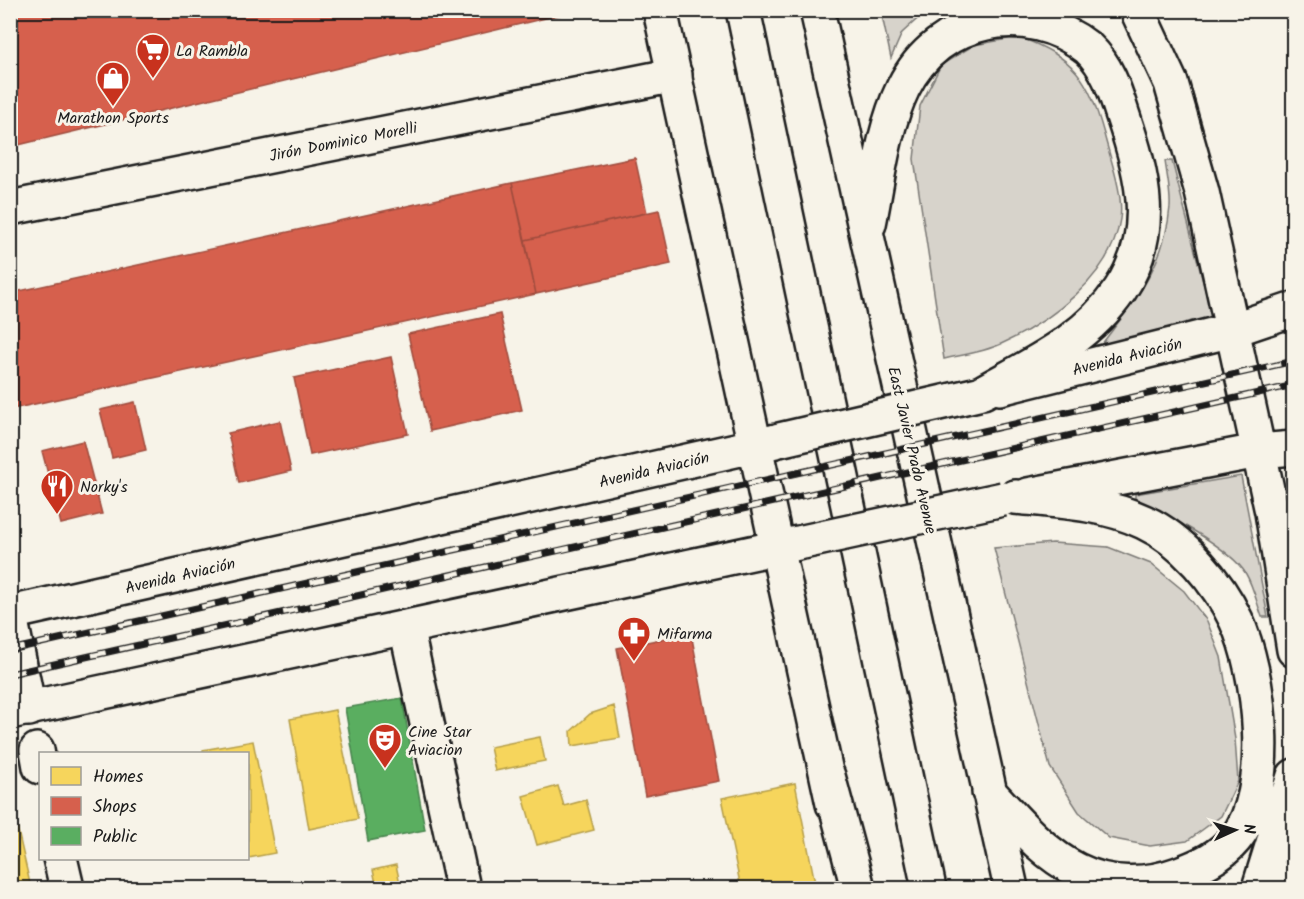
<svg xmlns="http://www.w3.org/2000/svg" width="1304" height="899" font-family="Kalam,sans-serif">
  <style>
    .green { fill: #d7d3cb; stroke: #7a7874; stroke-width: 1.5 }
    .homes { fill: #f6d55c; stroke: #b59e49; stroke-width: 1.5 }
    .shops { fill: #d6604d; stroke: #9e4c3e; stroke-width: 1.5 }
    .public { fill: #5aae61; stroke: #47824c; stroke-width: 1.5 }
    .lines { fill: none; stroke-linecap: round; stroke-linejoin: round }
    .minor-casing { stroke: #1c1c1c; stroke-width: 38 }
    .major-casing { stroke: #1c1c1c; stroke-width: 38 }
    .highway-casing { stroke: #1c1c1c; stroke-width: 38 }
    .minor { stroke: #f7f3e8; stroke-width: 33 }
    .major { stroke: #f7f3e8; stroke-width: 33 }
    .highway { stroke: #f7f3e8; stroke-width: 33 }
    .rail-casing { stroke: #1c1c1c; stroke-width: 7 }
    .rail { stroke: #f7f3e8; stroke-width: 4.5; stroke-dasharray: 14; stroke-linecap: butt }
    .major-bridge-casing { stroke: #1c1c1c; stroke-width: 38; stroke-linecap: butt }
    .major-bridge { stroke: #f7f3e8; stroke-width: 33 }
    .labels { text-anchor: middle; stroke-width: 6; stroke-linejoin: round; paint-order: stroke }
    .poi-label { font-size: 16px; fill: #1c1c1c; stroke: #f7f3e8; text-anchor: start }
    .street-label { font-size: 16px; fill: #1c1c1c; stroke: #f7f3e8 }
  </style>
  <rect width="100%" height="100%" fill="#f7f3e8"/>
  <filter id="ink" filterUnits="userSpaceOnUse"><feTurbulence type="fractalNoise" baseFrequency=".0167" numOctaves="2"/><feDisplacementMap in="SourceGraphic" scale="12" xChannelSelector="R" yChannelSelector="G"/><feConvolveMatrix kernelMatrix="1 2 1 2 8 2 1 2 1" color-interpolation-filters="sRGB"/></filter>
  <g filter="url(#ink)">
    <path class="green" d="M881,11H926L902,33L891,58Z
      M1019,37C1075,58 1088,77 1104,134C1110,158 1124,195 1120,219C1112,276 1050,322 1001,344C984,352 962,355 944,359L914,159L920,106L941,65L974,45Z
      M1165,161H1172L1212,317L1098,349C1133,303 1165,267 1170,207C1171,193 1167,176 1165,161Z
      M1241,476L1268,617H1262C1257,603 1253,586 1246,574C1231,548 1163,512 1135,500V494Z
      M1053,543L1108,547L1151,564L1184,591L1207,621L1221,657L1235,739L1238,781L1221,816L1187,841L1150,846L1109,838L1079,812L1050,767L994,548Z"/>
    <path class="homes" d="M614,706L620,738L572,746L571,731L590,714Z
      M335,710L358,819L309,829L290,719Z
      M540,737L545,761L495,771L490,747Z
      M253,741L275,853L248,858V754H203V750Z
      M795,783L816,888H741L722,798Z
      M558,786L564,806L586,800L594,830L537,845L523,796Z
      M10,796L31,888H10Z
      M396,865L401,888H377L373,870Z"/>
    <path class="shops" d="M10,10H579L10,147Z
      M635,158L647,213L525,240L512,183Z
      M512,183L536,294L12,409L10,293Z
      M659,210L671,264L536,294L525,240Z
      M500,314L522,410L430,431L408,334Z
      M391,357L408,434L310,455L294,378Z
      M135,402L146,450L112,458L100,410Z
      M280,421L291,471L239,483L228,433Z
      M83,441L102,514L61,524L42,451Z
      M691,633L719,781L645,796L617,648Z"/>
    <path class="public" d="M402,698L425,830L368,841L345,708Z"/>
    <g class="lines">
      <defs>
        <path id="minor" d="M10,208L675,75
          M10,616L29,709
          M406,627L463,888
          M37,750L40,767
          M60,858L67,888"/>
        <path id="major" d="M660,10L833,804
          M1137,10L1171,83L1202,192L1272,512L1294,650
          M1000,388L1232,330L1294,309
          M1028,495L1258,451L1294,448
          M10,613L776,441
          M10,712L798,543
          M1289,888L1294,876"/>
        <path id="highway" d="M743,10L929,888
          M817,10L1011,888
          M869,224C878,180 883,129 903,88C938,16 1027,0 1088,48C1108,67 1115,91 1123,116C1143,175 1158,233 1120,290C1086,340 1034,363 983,392
          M828,776L858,888
          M989,792C1016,820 1042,853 1077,870C1109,886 1145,886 1178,874C1200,866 1220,857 1235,839C1275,793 1260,671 1236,620C1218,582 1183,540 1144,522C1105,503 1058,501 1015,497
          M1259,888L1294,776"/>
      </defs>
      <use href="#minor" class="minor-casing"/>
      <use href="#major" class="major-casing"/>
      <use href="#highway" class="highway-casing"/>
      <use href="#minor" class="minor"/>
      <use href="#major" class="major"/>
      <use href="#highway" class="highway"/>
      <defs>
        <path id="rail" d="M10,650L1294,361
          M10,674L1294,385"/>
      </defs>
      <use href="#rail" class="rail-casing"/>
      <use href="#rail" class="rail"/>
      <defs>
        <path id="major-bridge" d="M779,440L978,394
          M803,542L1003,499"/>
      </defs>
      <use href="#major-bridge" class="major-bridge-casing"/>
      <use href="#major-bridge" class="major-bridge"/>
    </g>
  </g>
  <defs>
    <symbol id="supermarket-pin" viewBox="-11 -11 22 30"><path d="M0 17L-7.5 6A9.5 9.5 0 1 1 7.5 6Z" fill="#c8321e" stroke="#f7f3e8"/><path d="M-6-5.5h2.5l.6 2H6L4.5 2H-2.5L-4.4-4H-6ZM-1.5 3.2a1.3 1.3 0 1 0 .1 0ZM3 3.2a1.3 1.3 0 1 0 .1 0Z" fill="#fff"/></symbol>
    <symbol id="shop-pin" viewBox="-11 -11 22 30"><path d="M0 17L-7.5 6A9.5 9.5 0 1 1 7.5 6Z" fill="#c8321e" stroke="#f7f3e8"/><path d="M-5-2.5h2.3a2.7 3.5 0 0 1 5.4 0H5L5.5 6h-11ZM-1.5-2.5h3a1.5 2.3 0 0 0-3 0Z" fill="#fff"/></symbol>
    <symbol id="restaurant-pin" viewBox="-11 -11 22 30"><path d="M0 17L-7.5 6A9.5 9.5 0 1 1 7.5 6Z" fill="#c8321e" stroke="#f7f3e8"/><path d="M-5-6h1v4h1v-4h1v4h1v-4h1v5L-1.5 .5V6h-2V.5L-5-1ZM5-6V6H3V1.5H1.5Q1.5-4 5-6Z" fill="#fff"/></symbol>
    <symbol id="pharmacy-pin" viewBox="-11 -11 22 30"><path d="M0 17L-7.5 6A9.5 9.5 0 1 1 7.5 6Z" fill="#c8321e" stroke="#f7f3e8"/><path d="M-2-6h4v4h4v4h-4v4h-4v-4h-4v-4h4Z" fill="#fff"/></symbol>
    <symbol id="theatre-pin" viewBox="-11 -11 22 30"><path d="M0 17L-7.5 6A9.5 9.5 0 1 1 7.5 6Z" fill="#c8321e" stroke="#f7f3e8"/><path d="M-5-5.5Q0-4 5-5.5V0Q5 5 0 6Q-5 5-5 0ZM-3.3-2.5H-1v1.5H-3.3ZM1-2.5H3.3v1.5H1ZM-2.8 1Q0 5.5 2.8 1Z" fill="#fff"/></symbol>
  </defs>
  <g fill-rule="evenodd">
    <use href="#supermarket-pin" x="134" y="31" width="38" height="52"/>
    <use href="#shop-pin" x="94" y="59" width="38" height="52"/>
    <use href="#restaurant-pin" x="38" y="467" width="38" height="52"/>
    <use href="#pharmacy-pin" x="615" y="614" width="38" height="52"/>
    <use href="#theatre-pin" x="366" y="721" width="38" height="52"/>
  </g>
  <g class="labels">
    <g class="poi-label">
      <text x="176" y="56">La Rambla</text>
      <text x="113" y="123" text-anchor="middle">Marathon Sports</text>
      <text x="80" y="492">Norky's</text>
      <text x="657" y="639">Mifarma</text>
      <text x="408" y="737">Cine Star<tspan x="408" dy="18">Aviacion</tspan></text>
    </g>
    <g class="street-label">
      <text transform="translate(343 141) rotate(-11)" y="6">Jirón Dominico Morelli</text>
      <text transform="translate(1127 356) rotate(-14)" y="6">Avenida Aviación</text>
      <text transform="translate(913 450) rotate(77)" y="6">East Javier Prado Avenue</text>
      <text transform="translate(654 469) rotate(-13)" y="6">Avenida Aviación</text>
      <text transform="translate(180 575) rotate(-13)" y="6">Avenida Aviación</text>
    </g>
  </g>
  <rect width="1304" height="899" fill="none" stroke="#f7f3e8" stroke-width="36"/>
  <rect x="18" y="18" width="1268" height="863" fill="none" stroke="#1c1c1c" stroke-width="2" filter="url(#ink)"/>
  <rect x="39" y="752" width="210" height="108" fill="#f7f3e8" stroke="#9f9d96" stroke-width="1.5"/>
  <rect x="51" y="767" width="30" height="18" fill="#f6d55c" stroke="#9f9d96" stroke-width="1.5"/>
  <text x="93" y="782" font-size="18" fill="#1c1c1c">Homes</text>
  <rect x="51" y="797" width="30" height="18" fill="#d6604d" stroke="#9f9d96" stroke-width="1.5"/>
  <text x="93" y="812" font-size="18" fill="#1c1c1c">Shops</text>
  <rect x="51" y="827" width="30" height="18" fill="#5aae61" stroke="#9f9d96" stroke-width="1.5"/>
  <text x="93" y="842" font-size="18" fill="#1c1c1c">Public</text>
  <g transform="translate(1235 830) rotate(86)" stroke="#f7f3e8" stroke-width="4.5" paint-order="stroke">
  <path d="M0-4.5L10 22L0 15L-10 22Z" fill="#1c1c1c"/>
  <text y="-9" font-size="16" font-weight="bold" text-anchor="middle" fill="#1c1c1c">N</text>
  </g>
</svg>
